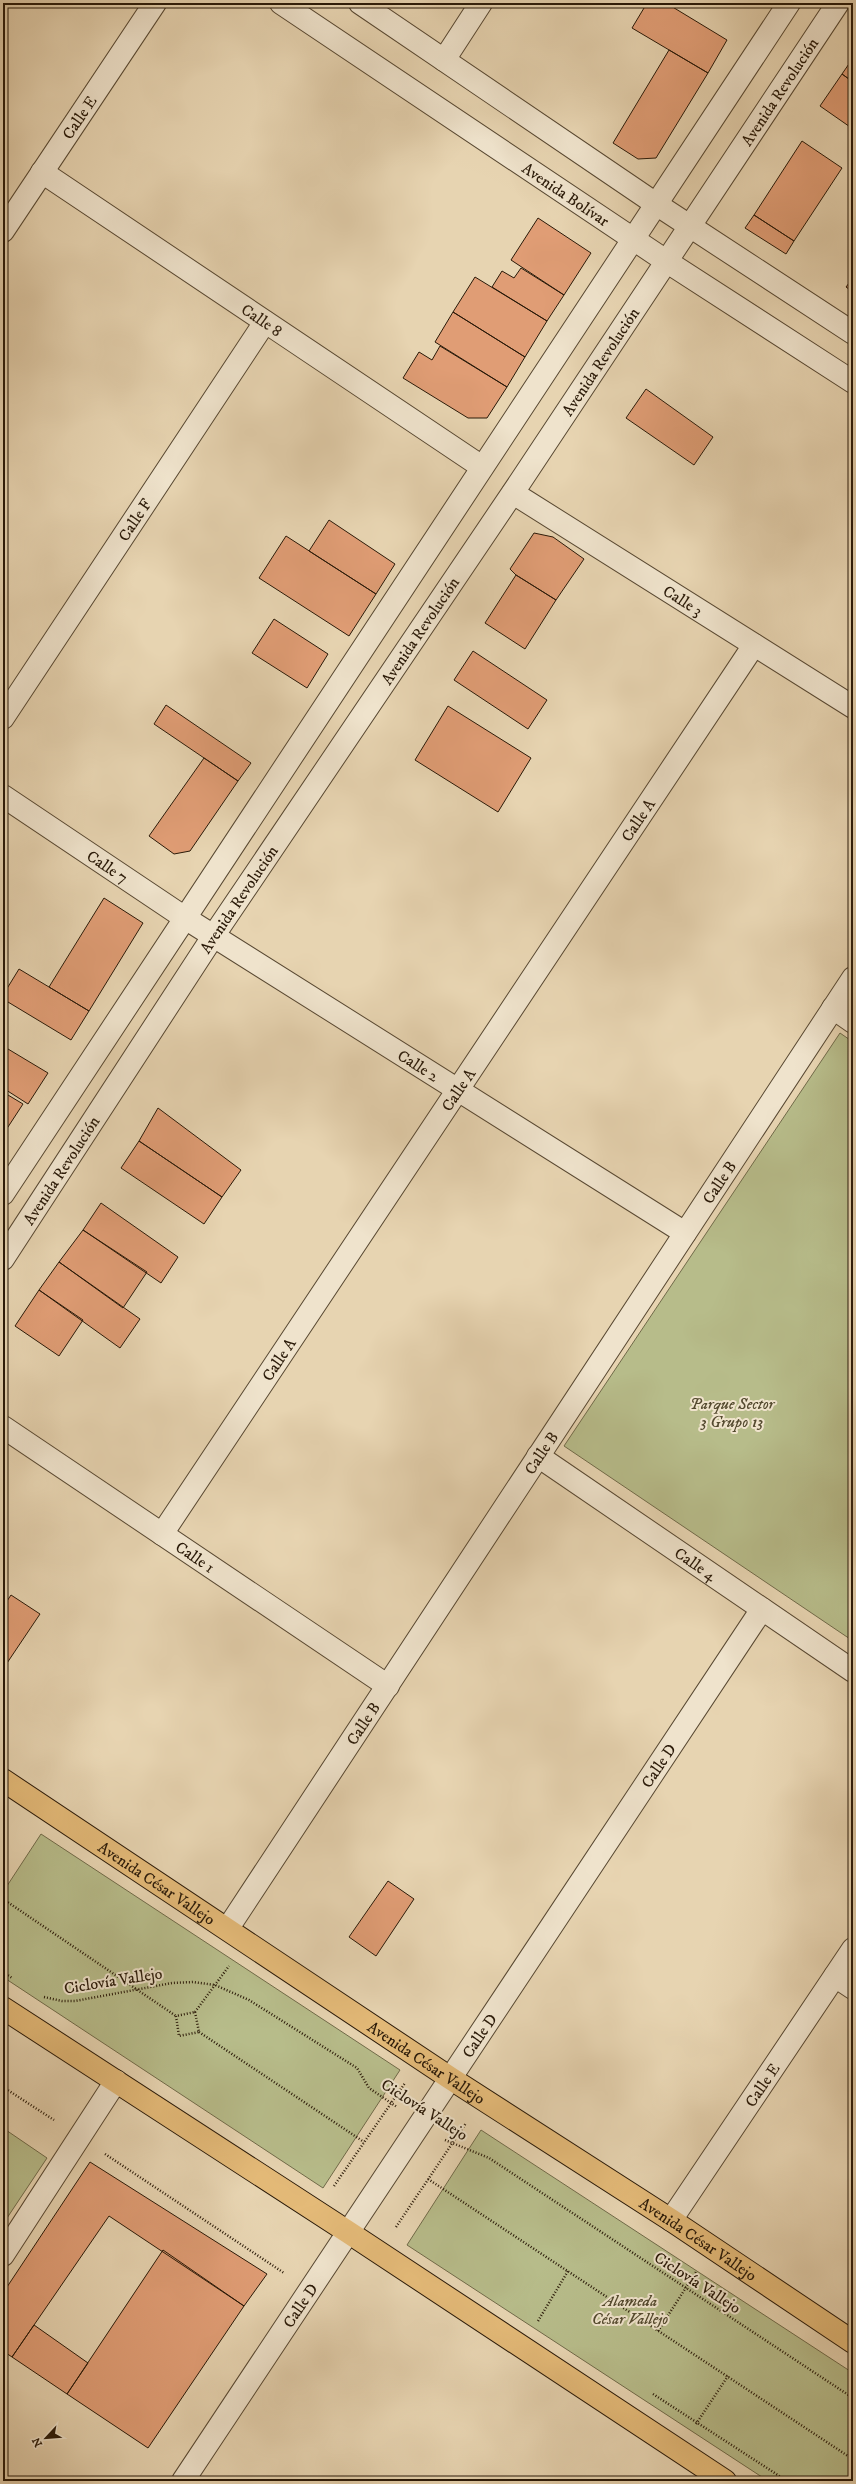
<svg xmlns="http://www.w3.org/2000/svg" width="856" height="2484" font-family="'IM FELL DW Pica',serif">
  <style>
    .green { fill: #b7bc8a; stroke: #706a49 }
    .building { fill: #e09d75; stroke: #291908 }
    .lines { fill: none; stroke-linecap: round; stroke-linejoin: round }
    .minor-casing { stroke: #584832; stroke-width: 24 }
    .major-casing { stroke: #291908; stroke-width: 24 }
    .path { stroke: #291908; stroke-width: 2.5; stroke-dasharray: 1 2; stroke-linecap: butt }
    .minor { stroke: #efe3cc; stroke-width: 22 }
    .major { stroke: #e4ba78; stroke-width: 22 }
    .labels { text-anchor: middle; stroke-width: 4; stroke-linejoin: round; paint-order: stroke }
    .street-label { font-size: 16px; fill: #291908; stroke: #efe3cc }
    .park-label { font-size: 16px; font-style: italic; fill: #544a2f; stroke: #efe3cc }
  </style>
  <rect width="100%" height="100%" fill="#e7d4b1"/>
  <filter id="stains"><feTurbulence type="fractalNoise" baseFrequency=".005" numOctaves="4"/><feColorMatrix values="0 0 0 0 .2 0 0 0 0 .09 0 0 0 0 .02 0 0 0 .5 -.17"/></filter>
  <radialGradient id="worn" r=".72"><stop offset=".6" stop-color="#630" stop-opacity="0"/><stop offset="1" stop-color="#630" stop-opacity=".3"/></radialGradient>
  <path class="green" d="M840,1033L853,1042V1641L564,1446Z
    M41,1834L400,2070L323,2188L3,1977V1892Z
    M3,2128L47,2158L3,2224Z
    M481,2130L853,2373V2481H768L407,2245Z"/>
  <path class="building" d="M647,3H666L727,40L708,73L632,28Z
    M669,50L708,73L656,158L638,159L613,143Z
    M853,58V82L842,74Z
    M842,74L853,82V129L820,106Z
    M802,141L842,168L794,241L754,215Z
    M754,215L794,241L786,254L745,228Z
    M538,218L591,253L564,295L511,260Z
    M521,268L564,295L547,321L492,287L502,271L514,278Z
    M475,277L547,321L525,357L453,312Z
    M853,278V292L846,287Z
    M453,312L525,357L507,387L435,342Z
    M440,346L507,387L487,418H468L403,378L419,352L432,360Z
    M646,389L713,437L694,465L626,418Z
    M329,520L395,564L376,594L309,551Z
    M534,533L553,537L584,559L556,600L516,575L510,569Z
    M286,536L376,594L349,636L259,578Z
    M516,575L556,600L525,649L485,623Z
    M274,619L328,654L307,688L252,653Z
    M473,651L547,700L528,729L454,680Z
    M166,705L251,763L238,781L154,724Z
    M448,706L531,758L498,812L415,760Z
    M204,758L238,781L190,851L174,854L149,836Z
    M104,898L143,923L89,1011L49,987Z
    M19,969L89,1011L71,1040L3,999V995Z
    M3,1046L48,1073L28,1104L3,1088Z
    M3,1092L23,1104L6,1130L3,1128Z
    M158,1108L241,1170L222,1197L139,1141Z
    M139,1141L222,1197L204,1224L121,1168Z
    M101,1203L178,1257L161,1283L83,1230Z
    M83,1230L147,1272L123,1308L59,1262Z
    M59,1262L140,1319L120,1348L39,1290Z
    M39,1290L83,1320L59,1356L15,1326Z
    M11,1595L40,1614L3,1669V1607Z
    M388,1881L414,1899L376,1956L349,1937Z
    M90,2162L267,2274L244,2306L109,2216L12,2357L3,2351V2293Z
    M163,2250L244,2306L148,2448L67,2394Z
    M34,2325L88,2363L67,2394L12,2357Z"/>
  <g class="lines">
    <defs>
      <g id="minor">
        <path id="s1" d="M281,3L666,261L853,382"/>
        <path d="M360,3L656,204L853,333"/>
        <path d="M444,60L481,3"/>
        <path id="s2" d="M42,172L482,467"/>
        <path id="s3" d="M3,231L155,3"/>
        <path id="s4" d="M513,493L853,707"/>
        <path id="s5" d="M3,718L265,322"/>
        <path id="s6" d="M3,796L185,918L685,1233"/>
        <path d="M833,1008L853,1022"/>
        <path d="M3,1194L789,3"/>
        <path id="s7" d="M3,1259L214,935L520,482L838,3"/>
        <path id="s8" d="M3,1427L388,1686"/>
        <path id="s9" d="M538,1456L853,1671"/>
        <path id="s10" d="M162,1534L754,645"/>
        <path id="s11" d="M228,1928L853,978"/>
        <path d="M835,1976L853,1988"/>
        <path id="s12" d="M671,2220L853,1949"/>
        <path d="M3,2255L116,2081"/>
        <path id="s13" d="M183,2481L762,1609"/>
      </g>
      <g id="major">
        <path id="s14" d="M3,1780L450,2078L671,2220L853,2342"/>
        <path d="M3,2008L348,2232L725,2481"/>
      </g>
    </defs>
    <use href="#minor" class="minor-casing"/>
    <use href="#major" class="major-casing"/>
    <path class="path" d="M3,1899L176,2016
      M3,1972L12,1978
      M44,1997L62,2001H75L172,1983L193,1982L215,1985L249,2000L357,2068L369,2088L397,2107
      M195,2012L229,1966
      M195,2012L199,2032L179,2036L176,2016Z
      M199,2032L364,2142
      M3,2087L54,2120
      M445,2140L489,2158L853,2398
      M105,2154L284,2273
      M428,2179L851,2458
      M334,2186L405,2083
      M396,2227L466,2123
      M538,2321L568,2271
      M658,2331L696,2272
      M653,2394L787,2481
      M696,2424L728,2376
      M853,2458V2466"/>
    <use href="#minor" class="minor"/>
    <use href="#major" class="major"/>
  </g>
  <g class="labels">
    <g class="street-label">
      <text dy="6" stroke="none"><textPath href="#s7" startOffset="1402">Avenida Revolución</textPath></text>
      <text dy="6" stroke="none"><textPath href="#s3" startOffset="137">Calle E</textPath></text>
      <text dy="6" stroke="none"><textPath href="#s1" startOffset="343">Avenida Bolívar</textPath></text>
      <text dy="6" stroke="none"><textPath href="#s2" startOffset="265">Calle 8</textPath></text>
      <text dy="6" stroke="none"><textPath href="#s7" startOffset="1078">Avenida Revolución</textPath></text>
      <text dy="6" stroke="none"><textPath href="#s5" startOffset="238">Calle F</textPath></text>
      <text dy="6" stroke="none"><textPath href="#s4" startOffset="201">Calle 3</textPath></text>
      <text dy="6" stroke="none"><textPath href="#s7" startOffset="754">Avenida Revolución</textPath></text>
      <text dy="6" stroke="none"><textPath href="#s10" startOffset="858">Calle A</textPath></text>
      <text dy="6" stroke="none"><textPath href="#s6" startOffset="126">Calle 7</textPath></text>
      <text dy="6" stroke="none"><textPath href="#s7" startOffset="430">Avenida Revolución</textPath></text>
      <text dy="6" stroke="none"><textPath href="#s6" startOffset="495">Calle 2</textPath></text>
      <text dy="6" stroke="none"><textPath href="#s10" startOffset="534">Calle A</textPath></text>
      <text dy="6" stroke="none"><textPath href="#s7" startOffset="106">Avenida Revolución</textPath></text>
      <text dy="6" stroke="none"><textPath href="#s11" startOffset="893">Calle B</textPath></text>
      <text dy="6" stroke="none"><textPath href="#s10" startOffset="210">Calle A</textPath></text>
      <text dy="6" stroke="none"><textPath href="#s11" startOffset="569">Calle B</textPath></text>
      <text dy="6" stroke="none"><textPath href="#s8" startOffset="232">Calle 1</textPath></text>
      <text dy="6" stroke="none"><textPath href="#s9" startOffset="191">Calle 4</textPath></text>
      <text dy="6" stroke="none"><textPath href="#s11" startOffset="245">Calle B</textPath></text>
      <text dy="6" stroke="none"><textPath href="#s13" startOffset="859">Calle D</textPath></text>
      <text dy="6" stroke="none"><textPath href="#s14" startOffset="185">Avenida César Vallejo</textPath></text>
      <text transform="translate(113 1980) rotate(-9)" y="6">Ciclovía Vallejo</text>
      <text dy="6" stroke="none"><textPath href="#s13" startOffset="535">Calle D</textPath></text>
      <text dy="6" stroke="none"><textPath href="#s14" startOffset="509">Avenida César Vallejo</textPath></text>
      <text dy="6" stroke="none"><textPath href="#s12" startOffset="163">Calle E</textPath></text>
      <text transform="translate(425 2109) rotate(33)" y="6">Ciclovía Vallejo</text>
      <text dy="6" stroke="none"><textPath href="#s14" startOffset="833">Avenida César Vallejo</textPath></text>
      <text transform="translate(698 2282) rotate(33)" y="6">Ciclovía Vallejo</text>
      <text dy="6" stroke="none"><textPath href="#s13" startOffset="211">Calle D</textPath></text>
    </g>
    <g class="park-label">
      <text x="732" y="1409">Parque Sector<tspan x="732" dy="18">3 Grupo 13</tspan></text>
      <text x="630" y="2306">Alameda<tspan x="630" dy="18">César Vallejo</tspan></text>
    </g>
  </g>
  <rect width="856" height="2484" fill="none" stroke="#e7d4b1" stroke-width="16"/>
  <rect x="4" y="4" width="848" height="2476" fill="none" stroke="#291908" stroke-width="2"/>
  <rect x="8" y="8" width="840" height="2468" fill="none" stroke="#291908"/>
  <g transform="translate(46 2438) rotate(244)" stroke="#efe3cc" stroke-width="3" paint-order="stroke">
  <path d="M0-3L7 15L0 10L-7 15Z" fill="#291908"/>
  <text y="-6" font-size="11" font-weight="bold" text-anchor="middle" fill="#291908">N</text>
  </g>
  <rect width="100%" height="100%" filter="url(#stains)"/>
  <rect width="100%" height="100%" fill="url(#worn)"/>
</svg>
